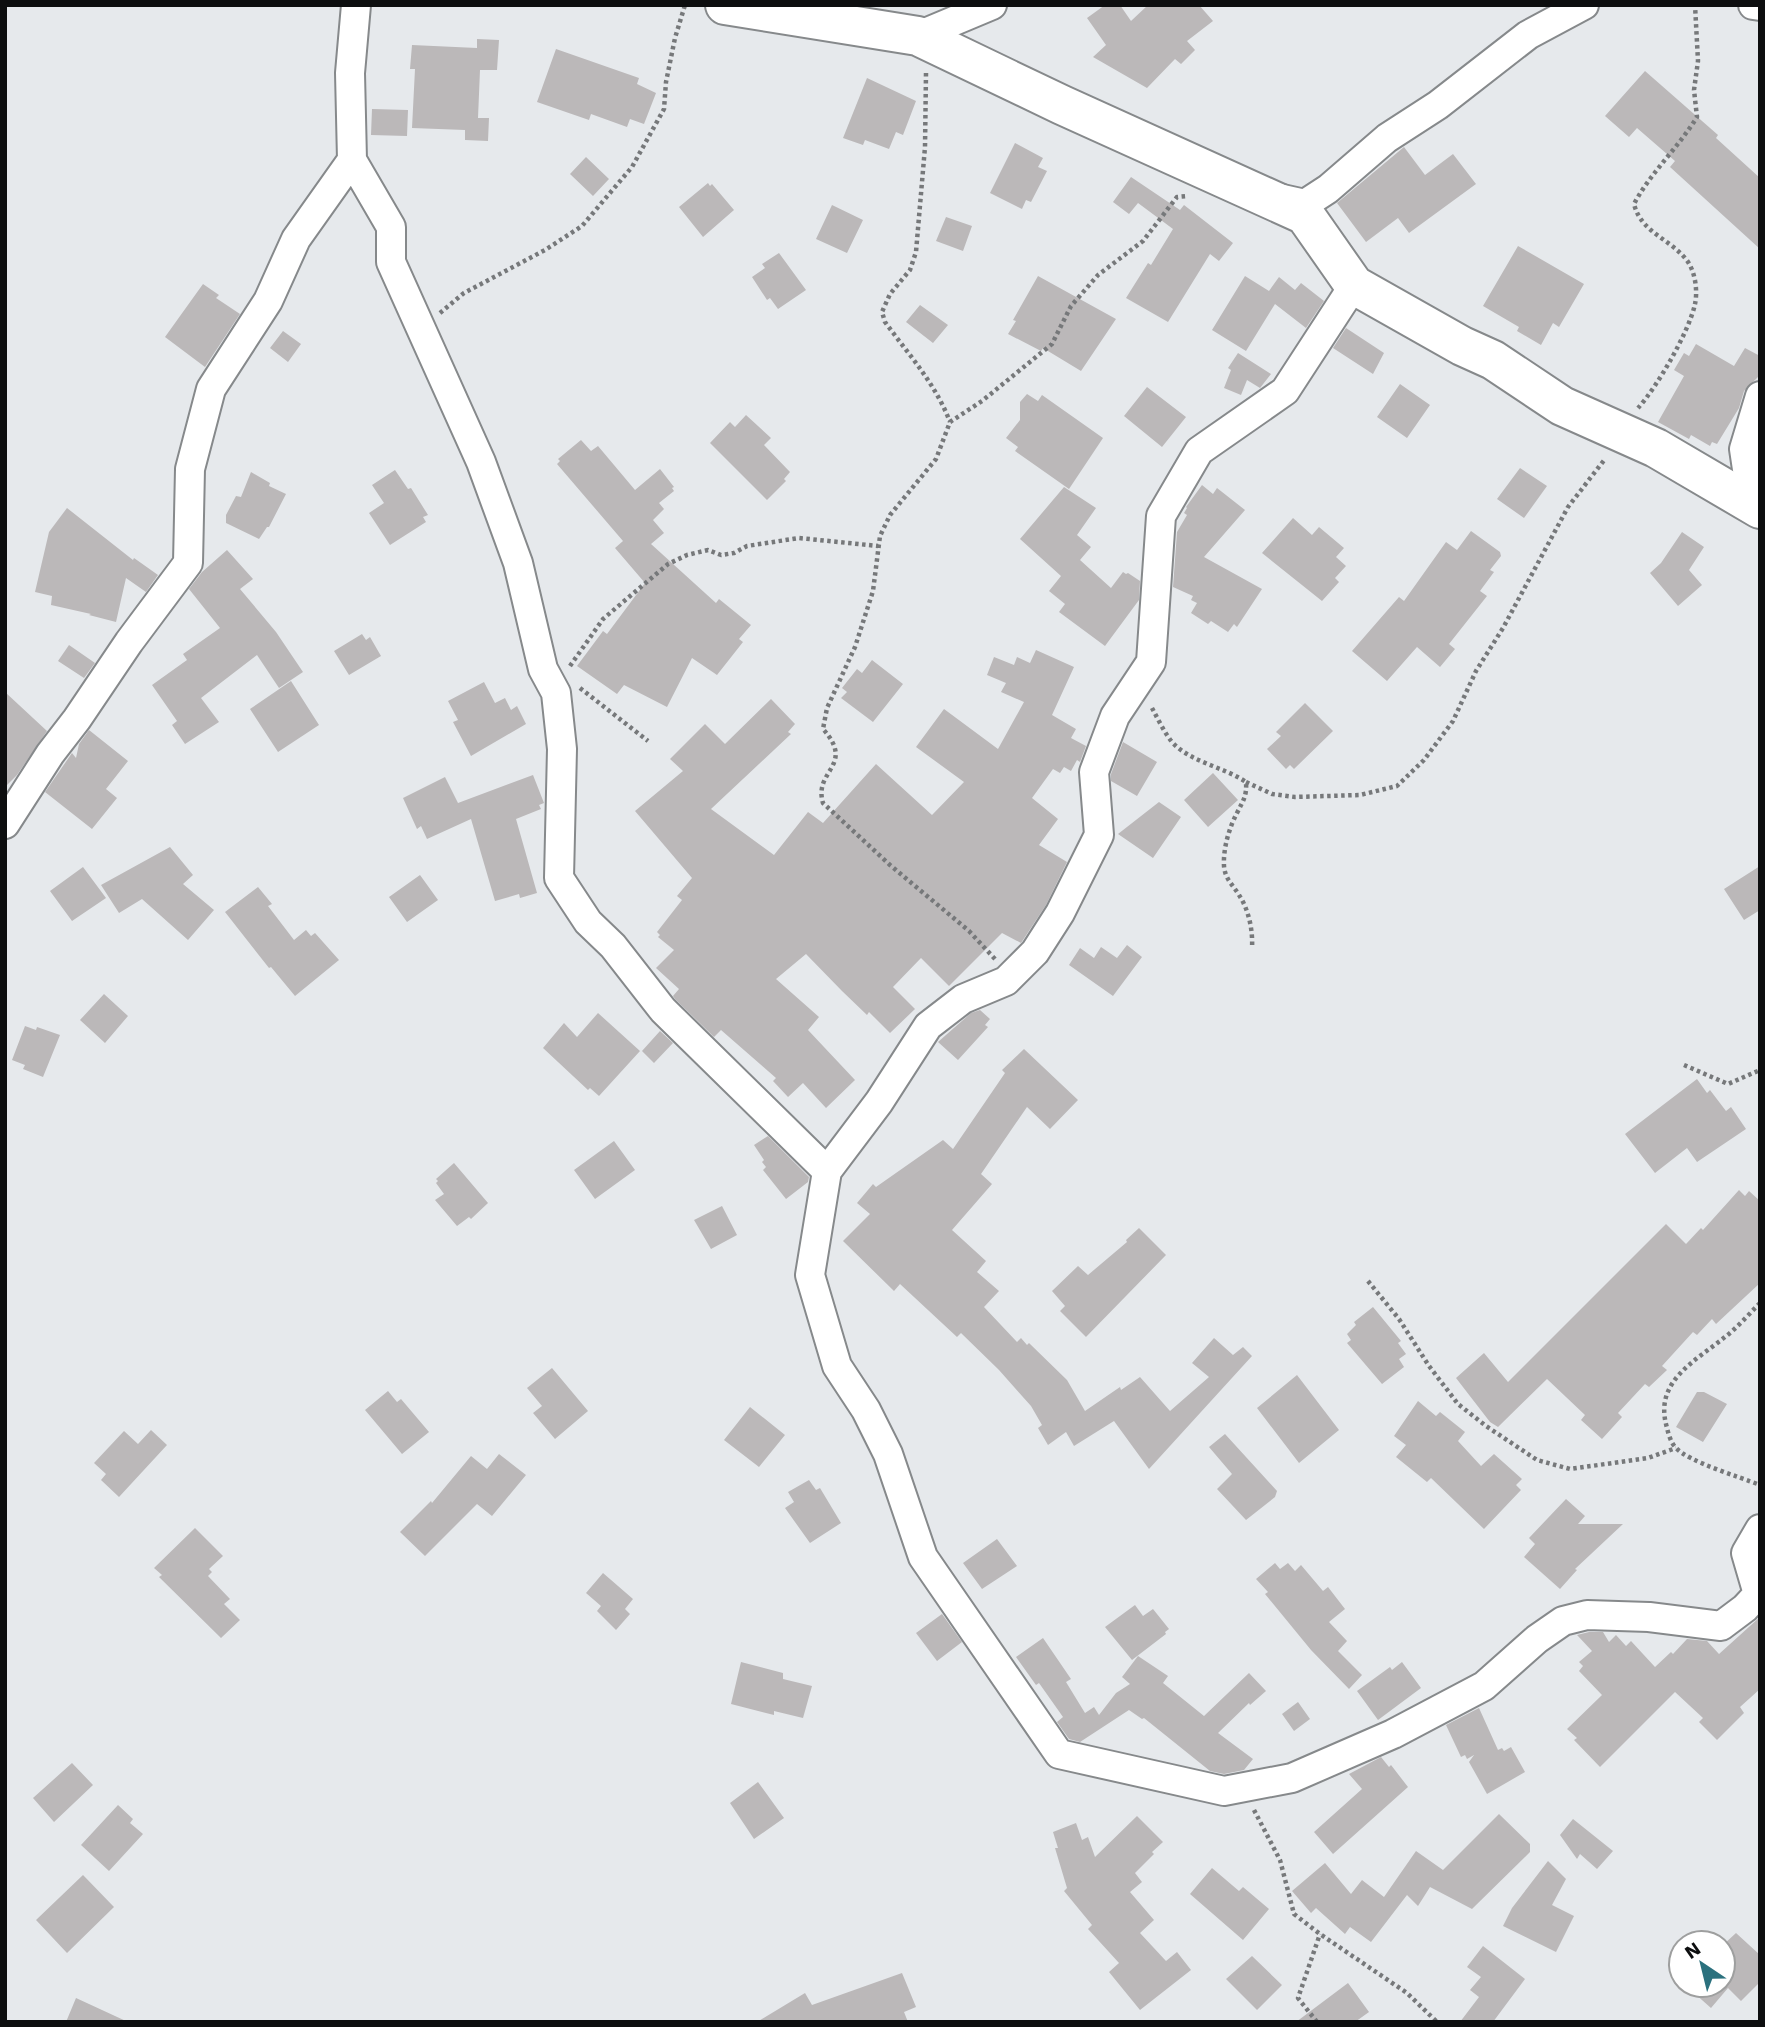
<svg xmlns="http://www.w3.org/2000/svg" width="1765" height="2027" font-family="'Work Sans',sans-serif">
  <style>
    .building { fill: #bbb8b9 }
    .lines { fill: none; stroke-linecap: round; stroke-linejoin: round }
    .minor-casing { stroke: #86898b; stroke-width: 32 }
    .secondary-casing { stroke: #86898b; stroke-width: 42 }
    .path { stroke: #76787a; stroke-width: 4.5; stroke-dasharray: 3.5 3.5; stroke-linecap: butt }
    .minor { stroke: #fff; stroke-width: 28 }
    .secondary { stroke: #fff; stroke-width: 38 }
  </style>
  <rect width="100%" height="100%" fill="#e6e9ec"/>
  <path class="building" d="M1105,5H1120L1131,21L1148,5H1199L1213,21L1187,41L1195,50L1181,64L1175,59L1147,88L1093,57L1106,45L1087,18Z
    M477,39L499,40L497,70H480L478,118H489L488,141L465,140V130L412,128L415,69H410L412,45L477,48Z
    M556,49L639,78L637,84L656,93L644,124L630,119L627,127L591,114L589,120L537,102Z
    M1645,71L1718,135L1716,138L1760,178V249L1670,167L1675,161L1637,128L1629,137L1605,116Z
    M867,78L916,101L903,135L896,132L889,149L865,140L863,145L843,138Z
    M372,109L408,110L407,136L371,135Z
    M1015,143L1043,158L1038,167L1047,171L1031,202L1026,200L1022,209L990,193Z
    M1404,147L1425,175L1453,154L1476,184L1409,233L1398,218L1366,242L1337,203Z
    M586,157L609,179L593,196L570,174Z
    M1131,177L1180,210L1184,205L1233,243L1219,261L1210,254L1168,322L1126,298L1148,263L1151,265L1173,229L1138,203L1129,214L1113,202Z
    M708,183L710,186L712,184L734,210L703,237L679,207Z
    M832,205L863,220L847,253L816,239Z
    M946,217L972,226L963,251L936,241Z
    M1518,246L1584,284L1559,327L1553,323L1541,345L1517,331L1519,327L1483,306Z
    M779,253L806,290L778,309L770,298L767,300L752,277L765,268L762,264Z
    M1038,276L1116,319L1081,371L1043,348L1041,351L1008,334L1016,321L1013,320Z
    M1245,276L1269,291L1279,277L1295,290L1301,283L1324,301L1306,328L1275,304L1246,351L1212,330Z
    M203,284L219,295L216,298L240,314L205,367L165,337Z
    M920,305L948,325L933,343L906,322Z
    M1346,328L1384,353L1373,374L1333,348Z
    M283,331L301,344L288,362L270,348Z
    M1696,344L1734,366L1745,348L1760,356V375L1744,391L1739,408L1717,444L1712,442L1710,446L1691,435L1689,439L1658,422L1684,376L1674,370L1684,353L1689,356Z
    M1238,353L1271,374L1260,388L1247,380L1241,395L1224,388L1231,370L1228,368Z
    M1400,384L1430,405L1407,438L1377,417Z
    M1147,387L1186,417L1162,447L1124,416Z
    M1027,394L1038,401L1042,395L1103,438L1069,489L1015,451L1018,447L1006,438L1020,420V402Z
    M746,415L771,438L764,445L790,472L784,479L786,481L767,500L710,443L730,422L735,427Z
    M581,440L591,451L598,446L635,490L660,469L674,487L672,488L674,491L659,503L664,509L653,520L664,533L651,544L716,603L719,599L751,625L739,639L743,642L717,675L692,658L667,707L624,685L617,694L577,666L603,631L607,634L645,583L615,548L623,541L557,464L560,461L558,459Z
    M1520,468L1547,486L1524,518L1497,499Z
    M395,470L408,489L411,488L428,515L423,517L426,522L390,545L369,513L384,503L372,485Z
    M251,472L270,483L269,486L286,494L269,527H267L259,539L226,523V515L236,496L241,497Z
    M1202,485L1213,494L1217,488L1245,510L1204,557L1262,589L1237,627L1234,624L1228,632L1211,621L1208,624L1191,613L1197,603L1191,600L1193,596L1173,587L1177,532L1187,515L1184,513L1187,508L1186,507Z
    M1064,487L1096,508L1077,535L1091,547L1080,560L1111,588L1123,572L1126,574L1128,573L1140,581L1139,600L1105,646L1059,612L1065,604L1049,591L1061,576L1020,539Z
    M67,508L133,560L134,558L158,575L146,592L126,578L116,622L89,615L91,614L51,605L52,596L35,592L49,532Z
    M1293,518L1312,535L1319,527L1344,548L1336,557L1346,566L1335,578L1339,582L1322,601L1262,553Z
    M1471,531L1500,552L1501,556L1490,570L1494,572L1480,591L1487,596L1449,644L1455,649L1440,667L1417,647L1387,681L1352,651L1399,597L1404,601L1446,542L1457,550Z
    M1682,532L1704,547L1689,570L1702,585L1678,606L1650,573L1661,563Z
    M227,550L253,579L240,589L276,632L303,672L279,688L257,655L201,698L219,722L185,744L172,725L177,721L152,685L187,660L183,654L220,628L189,589L202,572Z
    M362,634L366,640L370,637L381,656L349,675L334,651Z
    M69,645L95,663L84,678L58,661Z
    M1036,650L1074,667L1052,715L1076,729L1071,738L1086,746L1080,762L1077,760L1071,771L1064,767L1060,773L1053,769L1032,798L1058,819L1039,845L1067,862L1046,905L1021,943L1002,933L949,986L921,958L893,987L915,1009L890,1033L869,1012L867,1015L842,991L806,954L776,979L819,1017L808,1030L855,1080L826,1108L803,1083L788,1097L773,1081L776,1078L721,1030L714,1037L675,999L673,996L679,989L656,968L674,950L658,937L660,935L657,932L682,900L677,896L692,878L635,811L683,771L670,759L705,724L725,744L771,699L795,724L788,732L791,734L711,809L774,855L808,812L823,823L876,764L932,815L964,782L916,747L944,709L998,749L1024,702L1001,692L1006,683L987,675L994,657L1014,665L1017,657L1030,663Z
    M872,660L903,684L873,722L841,698L847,692L842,688L857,669L862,673Z
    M291,681L319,725L278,752L250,709Z
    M484,682L495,703L505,698L511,710L517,706L526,724L471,756L453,722L458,720L448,701Z
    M5,692L47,731L17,775L5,787Z
    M1305,703L1333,731L1294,769L1290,765L1286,769L1267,749L1281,736L1276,732Z
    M89,730L128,761L106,789L117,798L92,829L45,792L72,753L76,758L79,744Z
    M1123,742L1157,762L1137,796L1111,781V774Z
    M1213,773L1238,800L1208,827L1184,800Z
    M533,775L544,803L539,805L541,809L516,819L537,893L520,898L519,894L495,901L471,819L427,839L421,826L417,829L403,798L445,777L458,803Z
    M1159,802L1181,817L1153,858L1118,834Z
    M170,847L193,875L183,884L214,910L188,940L142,899L119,913L101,885Z
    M1760,866V910L1744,920L1724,889Z
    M83,867L106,898L72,921L50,891Z
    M420,875L438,900L407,922L389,897Z
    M258,887L272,904L268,906L294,940L306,930L311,936L315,933L339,960L295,996L271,967L269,968L225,912Z
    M1127,945L1142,957L1113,996L1069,965L1080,948L1094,958L1101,947L1117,958Z
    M104,994L128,1016L105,1043L80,1020Z
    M980,1010L990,1019L985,1025L988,1027L958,1060L938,1042L971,1013Z
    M598,1013L640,1051L599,1096L590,1088L588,1090L543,1048L564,1023L577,1037Z
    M25,1026L36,1030L37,1027L60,1035L43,1077L23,1069L25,1065L12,1060Z
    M660,1031L673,1043L654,1063L642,1051Z
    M1024,1049L1078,1100L1050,1129L1027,1107L981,1174L992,1184L952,1230L986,1261L977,1272L999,1291L984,1307L1017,1342L1021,1338L1027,1345L1029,1343L1067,1380L1085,1411L1120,1387L1121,1390L1140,1377L1170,1411L1209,1377L1192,1363L1214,1338L1233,1355L1243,1347L1252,1356L1149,1469L1114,1421L1074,1446L1066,1432L1048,1445L1038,1428L1042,1425L1031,1406L999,1370L961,1333L957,1337L900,1284L894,1291L843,1241L870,1214L857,1203L873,1184L876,1187L943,1140L953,1149L1005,1073L1002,1070Z
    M1697,1079L1707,1093L1710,1090L1726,1111L1731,1107L1746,1129L1697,1162L1687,1148L1655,1173L1625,1134Z
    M768,1136L809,1177L808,1182L786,1199L763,1170L766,1167L762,1162L764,1160L754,1145Z
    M614,1141L635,1170L595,1199L574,1170Z
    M454,1163L488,1203L471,1219L469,1217L457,1226L435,1200L444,1194L436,1183L438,1181L436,1179Z
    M1739,1190L1745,1196L1749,1191L1760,1201V1283L1716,1324L1712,1319L1697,1335L1693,1332L1662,1366L1667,1370L1649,1387L1645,1384L1618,1413L1622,1417L1602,1439L1581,1420L1585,1415L1547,1379L1498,1427L1490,1422L1456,1378L1484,1353L1508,1382L1666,1224L1686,1244L1701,1228L1703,1230Z
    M722,1206L737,1235L711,1249L694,1220Z
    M1139,1228L1166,1255L1086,1337L1060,1311L1065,1306L1052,1291L1078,1266L1088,1275L1127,1242L1126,1240Z
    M1373,1307L1401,1341L1398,1343L1406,1354L1399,1359L1404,1367L1382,1384L1347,1343L1351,1340L1347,1334L1356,1325L1354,1322Z
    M552,1368L588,1411L555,1439L533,1413L542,1406L527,1388Z
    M1297,1375L1339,1430L1299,1463L1257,1408Z
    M388,1391L397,1402L401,1399L429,1432L402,1454L365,1410Z
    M1697,1392H1704L1727,1404L1703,1442L1676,1427Z
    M1418,1401L1436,1416L1440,1412L1465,1432L1458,1441L1481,1466L1494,1454L1522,1479L1516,1485L1521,1490L1484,1529L1431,1478L1427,1482L1396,1457L1406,1445L1394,1436Z
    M750,1407L785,1435L759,1467L724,1440Z
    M151,1430L167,1445L119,1497L101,1480L106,1474L94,1463L124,1431L138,1444Z
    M1225,1434L1277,1491L1275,1497L1246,1520L1217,1489L1232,1474L1209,1447Z
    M499,1454L526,1475L492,1516L477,1504L425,1556L400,1532L431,1501L432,1503L471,1456L487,1469Z
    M809,1480L816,1490L820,1488L841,1523L810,1543L785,1508L794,1502L788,1492Z
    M1566,1499L1585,1516L1578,1524H1623L1575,1569L1577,1570L1560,1589L1524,1557L1535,1544L1529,1538Z
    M195,1528L223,1556L209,1569L212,1572L208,1576L230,1599L224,1604L240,1620L221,1638L159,1577L162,1575L154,1568Z
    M997,1539L1017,1566L982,1589L963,1563Z
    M1275,1563L1280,1569L1288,1563L1295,1571L1301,1565L1323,1591L1328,1587L1345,1609L1329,1622L1347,1641L1338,1651L1362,1675L1349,1689L1311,1650L1265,1594L1268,1592L1256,1579Z
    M603,1573L633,1599L625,1609L630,1614L616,1630L597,1611L601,1606L586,1593Z
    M1135,1605L1143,1616L1153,1609L1169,1629L1165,1632L1166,1634L1132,1660L1105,1627Z
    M942,1614L962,1642L937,1661L916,1633Z
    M1760,1617V1689L1740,1707L1744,1713L1717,1740L1699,1722L1703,1718L1675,1692L1600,1767L1574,1740L1577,1738L1567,1729L1602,1695L1579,1671L1583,1666L1579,1662L1592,1651L1577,1635L1589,1632H1603L1609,1642L1616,1635L1626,1646L1631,1641L1655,1667L1671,1652L1673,1654L1687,1639L1707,1641L1719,1654Z
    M1043,1638L1071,1679L1066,1682L1085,1713L1094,1707L1099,1715L1116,1693L1130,1684L1122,1677L1138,1656L1168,1676L1163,1683L1204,1716L1249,1673L1266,1691L1250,1705L1249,1703L1218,1733L1253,1759L1244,1770L1224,1774L1210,1771L1144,1718L1142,1719L1129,1710L1080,1742L1069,1739L1057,1722L1063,1717L1039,1683L1036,1685L1016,1657Z
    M741,1662L783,1673V1679L812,1686L803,1718L774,1711V1715L731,1704Z
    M1402,1662L1421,1688L1378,1720L1357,1691L1390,1667L1392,1670Z
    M1298,1702L1310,1719L1294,1731L1282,1714Z
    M1479,1708L1498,1750L1502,1748L1504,1751L1511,1747L1525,1772L1487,1794L1469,1762L1474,1755L1467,1759L1465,1755L1461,1757L1446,1725Z
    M1381,1757L1389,1767L1391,1765L1408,1787L1333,1854L1314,1832L1362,1789L1349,1774Z
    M72,1763L93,1785L54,1822L33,1798Z
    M758,1782L784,1818L754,1839L730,1803Z
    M118,1805L133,1819L130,1823L143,1834L109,1871L81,1845Z
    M1499,1814L1530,1844V1852L1472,1909L1430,1887L1418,1906L1407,1895L1371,1942L1350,1927L1345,1934L1316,1908L1311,1913L1292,1891L1325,1863L1351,1894L1362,1880L1384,1897L1416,1851L1443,1870Z
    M1137,1816L1163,1842L1152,1852L1154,1854L1135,1873L1142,1882L1130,1892L1154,1920L1140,1933L1166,1961L1177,1952L1191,1970L1140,2010L1109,1972L1119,1963L1088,1929L1092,1925L1064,1891L1067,1888L1055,1848H1058L1053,1832L1076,1823L1082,1840L1088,1837L1095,1857Z
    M1573,1819L1613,1851L1597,1869L1580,1854L1577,1859L1560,1835Z
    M1548,1861L1566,1879L1552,1905L1574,1916L1556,1952L1503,1926L1512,1908Z
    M1212,1868L1239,1891L1243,1887L1269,1909L1243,1940L1190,1894Z
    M83,1875L114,1907L67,1953L36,1920Z
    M1736,1933L1760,1955V1982L1741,2001L1728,1988L1711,2008L1685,1985H1725L1723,1983V1945Z
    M1483,1946L1525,1979L1493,2022H1460L1479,1997L1470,1990L1481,1977L1467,1967Z
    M1252,1956L1282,1985L1257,2010L1226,1979Z
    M902,1973L916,2007L904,2012L908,2022H757L805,1993L812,2005Z
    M1348,1983L1369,2012L1355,2022H1296Z
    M76,1998L128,2022H66Z"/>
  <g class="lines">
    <defs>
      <path id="minor" d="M356,5L350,73L352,160L391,227V262L481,462L518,563L543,669L556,693L562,749L559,878L588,922L613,946L663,1010L827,1171L810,1275L837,1366L866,1410L888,1454L923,1557L1059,1754L1224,1791L1292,1778L1393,1734L1484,1686L1537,1639L1563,1621L1587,1615L1649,1617L1721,1626L1745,1608L1758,1594L1746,1553L1760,1529
        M1753,5L1760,6
        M918,36L992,5
        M1278,198L1305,204L1328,189L1387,138L1438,105L1528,35L1584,5
        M1759,509L1758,491L1748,476L1744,449L1760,396
        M5,824L50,754L77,719L129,642L188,563L190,469L211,389L268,301L296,239L352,160
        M827,1171L879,1102L928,1026L963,999L1006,981L1035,952L1060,913L1099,835L1094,772L1115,716L1151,662L1161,516L1199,451L1285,391L1354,285"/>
      <path id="secondary" d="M725,5L918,36L1062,105L1305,215L1354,285L1462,346L1493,360L1562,406L1656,448L1760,509"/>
    </defs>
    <use href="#minor" class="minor-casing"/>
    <use href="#secondary" class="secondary-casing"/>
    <path class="path" d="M926,73L925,147L916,252L910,270L890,294L882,312L885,322C909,355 935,383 950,422
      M440,313L464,293L545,250L582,226L632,167L664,109L666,82L675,38L685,5
      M1638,408C1657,387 1689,332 1695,304C1698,290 1695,269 1685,258C1668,238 1641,232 1634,204C1651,172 1678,148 1697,117L1694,90L1698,61L1695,5
      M570,666L603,619L668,564L687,555L708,550L721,555L734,553L747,546L799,538L878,546
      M580,688L648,741
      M1152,708C1158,719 1164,732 1172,742C1190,762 1224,767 1246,782C1247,796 1243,801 1237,813C1229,828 1223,849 1224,866C1225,879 1233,885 1239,895C1249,910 1253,931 1252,948
      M1246,782L1272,794L1295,797L1360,795L1397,786L1424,760L1453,721L1476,671L1503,628L1568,507L1605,459
      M995,959L969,931L890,865L823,803C813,770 856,766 823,729L827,708L855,647L873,591L880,536L890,515L936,459L950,422L982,401L1052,344L1071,306L1098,275L1143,241L1177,197L1188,196
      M1684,1065L1728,1084L1760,1070
      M1368,1281L1399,1319L1429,1366L1458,1404L1486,1426L1537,1460L1570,1469L1648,1458L1676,1448
      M1760,1303C1749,1314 1738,1327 1725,1337C1697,1360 1655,1380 1666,1424C1668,1432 1670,1442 1676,1448C1689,1462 1740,1477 1760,1485
      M1254,1810L1280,1860L1294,1914L1320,1934L1407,1993L1437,2022
      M1317,2022L1298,1998L1320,1934"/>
    <use href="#minor" class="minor"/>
    <use href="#secondary" class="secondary"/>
  </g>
  <rect width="1765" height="2027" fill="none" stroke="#0d0e0f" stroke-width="14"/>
  <g transform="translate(1702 1964) rotate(325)"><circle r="33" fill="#ffffff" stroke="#9e9f9f" stroke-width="2"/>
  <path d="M0-5L12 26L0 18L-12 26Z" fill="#2b717e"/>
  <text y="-10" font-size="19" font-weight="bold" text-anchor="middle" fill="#0d0e0f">N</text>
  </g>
</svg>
